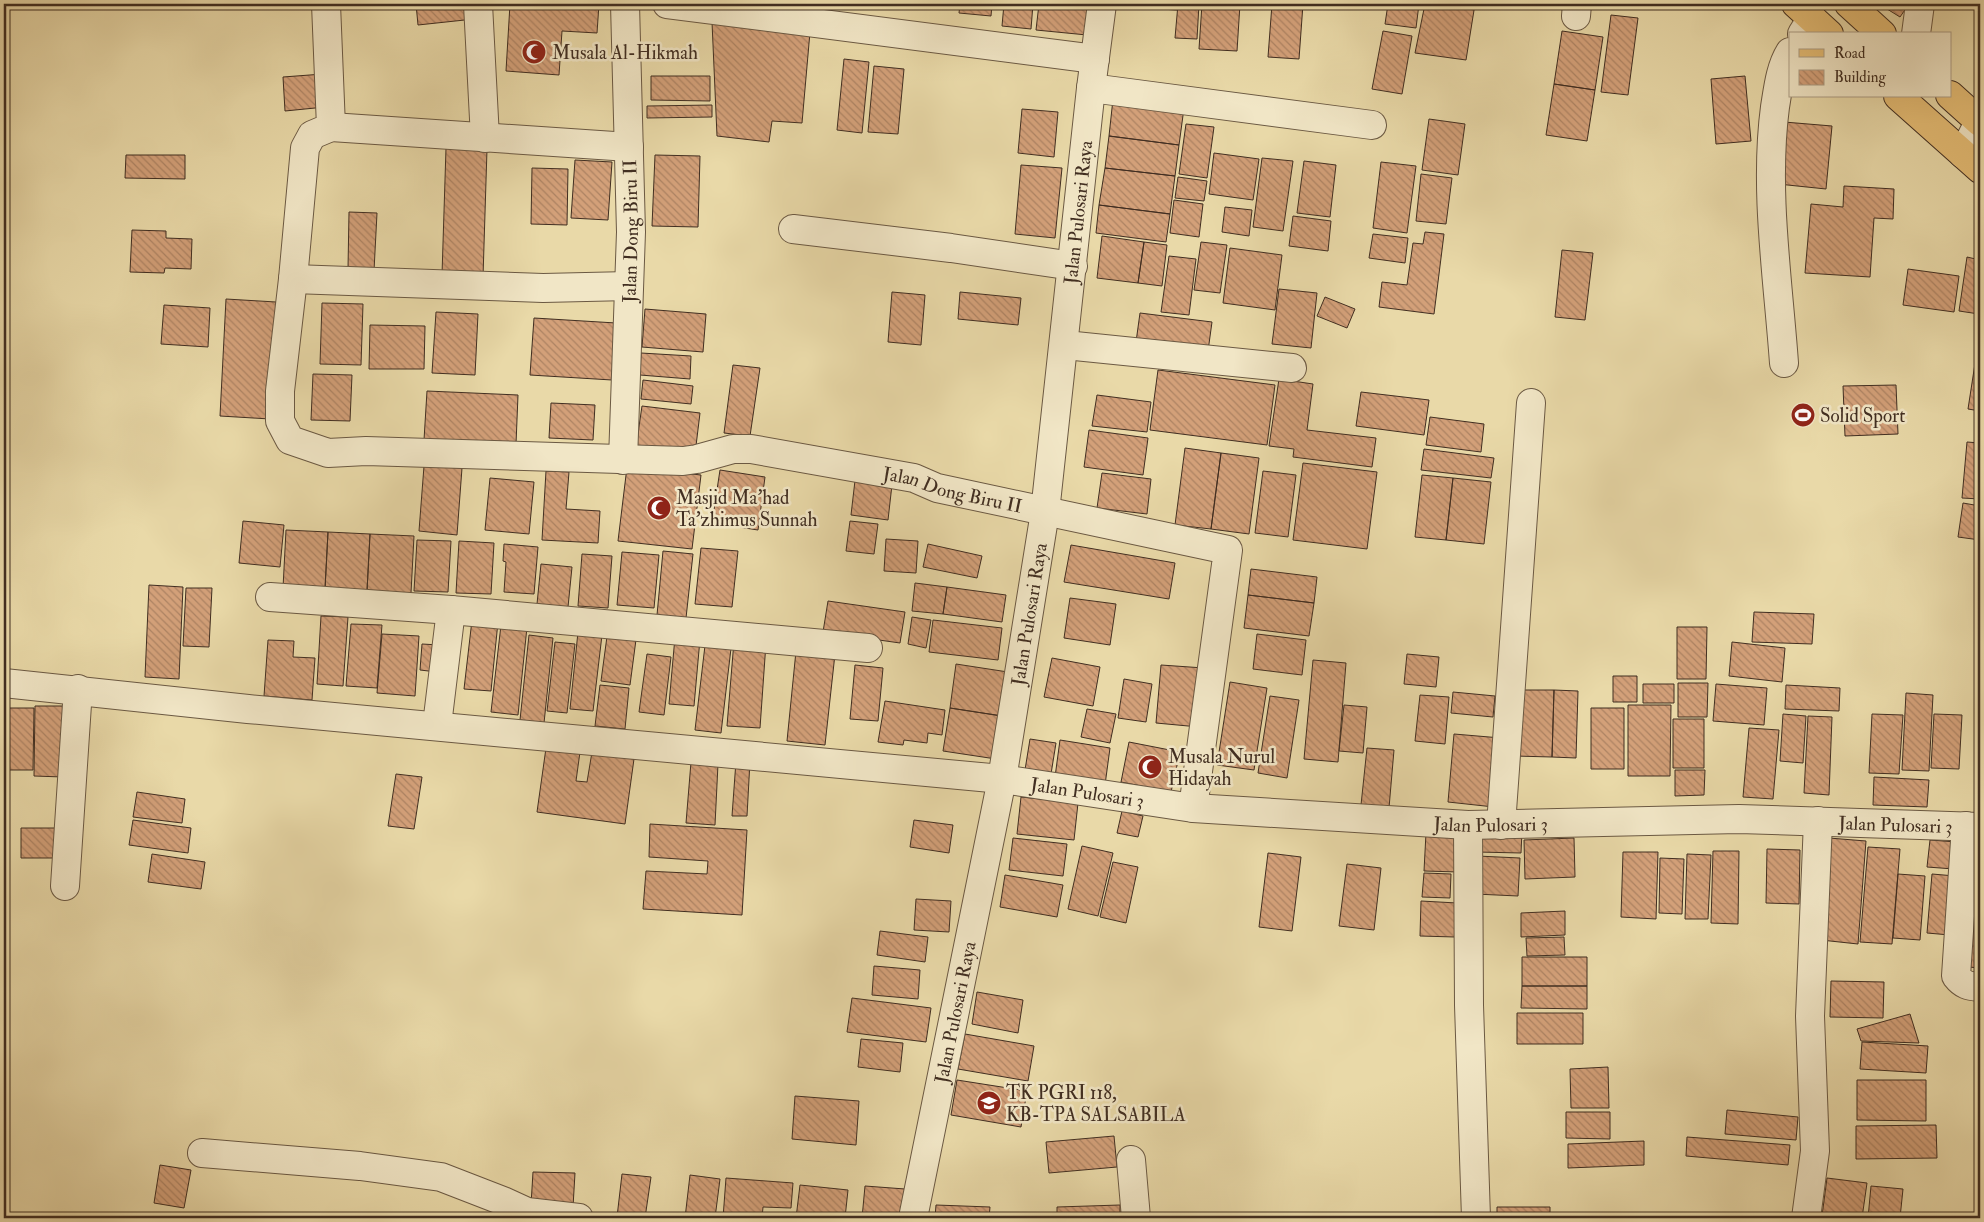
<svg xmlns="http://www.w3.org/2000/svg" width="1984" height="1222" font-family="'IM FELL Double Pica',serif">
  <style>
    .building { fill: url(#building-back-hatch); stroke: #412e21 }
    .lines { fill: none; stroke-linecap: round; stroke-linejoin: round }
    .minor-casing { stroke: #6b5943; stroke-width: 30 }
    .major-casing { stroke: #412e21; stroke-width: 30 }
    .minor { stroke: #f1e6c6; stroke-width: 28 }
    .major { stroke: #e4bc74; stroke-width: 28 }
    .labels { text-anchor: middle; stroke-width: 5; stroke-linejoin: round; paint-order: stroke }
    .poi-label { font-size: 19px; fill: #412e21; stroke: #f1e6c6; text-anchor: start }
    .street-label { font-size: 19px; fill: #412e21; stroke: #f1e6c6 }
  </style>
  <defs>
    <pattern id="building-back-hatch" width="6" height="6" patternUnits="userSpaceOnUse" patternTransform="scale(1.25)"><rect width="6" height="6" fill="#d3a079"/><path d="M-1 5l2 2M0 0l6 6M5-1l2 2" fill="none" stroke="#ad8363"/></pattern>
  </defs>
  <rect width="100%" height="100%" fill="#e9d9a8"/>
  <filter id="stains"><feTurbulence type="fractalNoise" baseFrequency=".004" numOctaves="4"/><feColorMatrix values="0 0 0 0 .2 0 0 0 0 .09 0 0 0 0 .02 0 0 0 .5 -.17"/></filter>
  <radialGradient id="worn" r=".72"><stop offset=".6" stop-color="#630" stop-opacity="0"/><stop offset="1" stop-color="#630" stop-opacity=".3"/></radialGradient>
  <path class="building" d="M416,4H473L474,19L418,25Z
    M510,4H599L597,33L562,31L559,75L506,71Z
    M809,4H837L811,11Z
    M960,4H992L991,16L959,13Z
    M1004,4H1033L1031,29L1002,26Z
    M1039,4H1090L1087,35L1036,30Z
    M1126,4H1177V10L1126,7Z
    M1178,4H1199L1197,39L1175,38Z
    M1202,4H1240L1237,51L1199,49Z
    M1272,4H1303L1299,59L1268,57Z
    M1388,4H1419L1416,28L1385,24Z
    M1425,4H1475L1466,60L1415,53Z
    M1879,4H1909L1900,17Z
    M1611,15L1638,18L1628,95L1601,92Z
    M712,22L810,32L802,123L772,121L769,142L717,136Z
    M1383,31L1412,36L1402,94L1372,89Z
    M1562,31L1603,37L1595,90L1554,84Z
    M844,59L869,62L862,133L837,130Z
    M874,66L904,69L898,134L868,132Z
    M323,74L325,107L285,111L283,77Z
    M651,76H710V101L651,100Z
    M1745,76L1751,141L1716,144L1711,79Z
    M1554,84L1595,90L1587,141L1546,135Z
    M1113,99L1184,108L1179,145L1109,136Z
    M712,105V117L647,118V106Z
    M1022,109L1058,112L1054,157L1018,153Z
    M1429,119L1465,124L1458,175L1422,170Z
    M1784,122L1832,126L1826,189L1778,184Z
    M1186,124L1214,127L1207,178L1179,174Z
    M1109,136L1179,145L1175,176L1105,168Z
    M446,148L487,149L483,277L442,275Z
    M1214,153L1259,159L1253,200L1209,194Z
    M126,155H185V179L125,178Z
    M655,155L700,156L698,227L652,226Z
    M1262,158L1293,161L1283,231L1253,227Z
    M575,160L612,162L608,220L571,218Z
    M1304,161L1336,165L1330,217L1297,213Z
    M1381,162L1416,166L1407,233L1373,228Z
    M1021,165L1062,168L1055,238L1015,234Z
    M532,168L568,169L567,225L531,224Z
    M1105,168L1175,176L1170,214L1099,205Z
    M1421,174L1452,178L1446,224L1416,221Z
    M1178,177L1207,181L1204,201L1175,198Z
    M1844,186L1894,189L1893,219L1874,218L1870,277L1805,273L1811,204L1843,207Z
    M1174,200L1203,204L1199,237L1170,233Z
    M1099,205L1170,214L1166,242L1096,233Z
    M1225,207L1252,210L1249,236L1222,232Z
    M349,212L377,213L374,271L348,269Z
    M1293,216L1331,221L1328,251L1289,246Z
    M132,230L166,231V238L192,239L191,269L165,268L164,273L130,272Z
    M1425,232L1444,234L1434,314L1379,307L1382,282L1407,285L1413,243L1423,244Z
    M1373,234L1408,238L1405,263L1369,258Z
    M1102,236L1144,242L1138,283L1097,278Z
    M1144,242L1167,245L1162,286L1138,283Z
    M1201,242L1227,245L1220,293L1194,290Z
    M1230,248L1282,255L1275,310L1223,303Z
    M1562,250L1593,253L1585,320L1555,317Z
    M1169,256L1196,259L1189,315L1161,312Z
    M1967,257L1980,260L1979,314L1959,311Z
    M1908,269L1959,276L1954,312L1903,305Z
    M1279,289L1317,293L1311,348L1272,344Z
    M892,292L925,295L921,345L888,342Z
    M960,292L1021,298L1018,325L958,319Z
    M1325,297L1355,309L1347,328L1317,316Z
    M226,299L276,302L270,419L220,416Z
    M322,303L363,304L361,365L320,364Z
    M164,305L210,308L208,347L161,344Z
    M645,309L706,314L703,352L642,347Z
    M436,312L478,314L475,375L432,373Z
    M1140,313L1212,322L1208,351L1136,342Z
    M534,318L616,323L612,380L530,375Z
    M370,325L425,326L424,369H369Z
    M1980,331V411L1968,409Z
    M641,353L691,356L690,379L640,375Z
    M733,365L760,368L750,436L724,433Z
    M1158,370L1275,385L1267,445L1150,430Z
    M313,374L352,375L350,421L311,420Z
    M1279,379L1313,384L1307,430L1376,438L1372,467L1293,457L1294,449L1269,446Z
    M643,380L693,386L691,404L641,399Z
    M1896,385L1898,434L1845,436L1843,386Z
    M427,391L518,395L516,444L424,440Z
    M1361,392L1429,400L1424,435L1356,426Z
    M1097,395L1151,402L1147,432L1092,426Z
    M551,403L595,405L593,440L549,438Z
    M642,406L700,413L695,454L636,447Z
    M1430,417L1484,424L1481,452L1426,445Z
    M1089,430L1148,438L1143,475L1084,467Z
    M1967,442L1980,443V499L1962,498Z
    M1185,448L1221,453L1211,529L1175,525Z
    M1424,449L1494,458L1491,478L1421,470Z
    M1221,453L1259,458L1249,534L1211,529Z
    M1303,463L1377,472L1367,549L1293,540Z
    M424,466L462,468L457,535L419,531Z
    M627,467L701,475L692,549L618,541Z
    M720,470L765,477L758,530L712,523Z
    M546,471L569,472L566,509L600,511L598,543L542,540Z
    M1263,471L1296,475L1288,537L1255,533Z
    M856,472L893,476L888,520L851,515Z
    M1102,473L1151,479L1147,514L1097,508Z
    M1422,475L1453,478L1446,540L1415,537Z
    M490,478L534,482L529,534L485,530Z
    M1453,478L1491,482L1484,544L1446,540Z
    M1963,503L1980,506V540L1958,537Z
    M243,521L284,525L280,567L239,563Z
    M850,521L878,524L874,554L846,551Z
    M286,530L328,532L325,589L283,588Z
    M328,532L370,534L367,591L325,589Z
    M370,534L414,536L411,593L367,591Z
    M886,539L918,541L916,573L884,571Z
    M417,540L451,541L448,592L414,591Z
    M459,541L494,543L491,594L456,593Z
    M504,544L538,547L534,594L504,592L506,562L503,561Z
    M928,544L982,556L977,578L923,567Z
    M1071,545L1175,563L1169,599L1064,582Z
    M701,548L738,551L732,607L695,604Z
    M663,551L693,554L686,618L657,615Z
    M622,552L659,555L654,608L617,605Z
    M582,554L612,556L608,608L578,606Z
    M541,564L572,567L568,607L537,604Z
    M1251,569L1317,577L1314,603L1248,595Z
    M915,583L947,587L943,614L912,611Z
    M149,585L183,587L179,679L145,677Z
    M947,587L1006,595L1002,622L943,614Z
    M186,588H212L209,647L183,646Z
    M1248,595L1314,603L1309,636L1244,628Z
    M1070,598L1116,604L1110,645L1064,638Z
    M828,601L905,612L900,643L823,632Z
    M1754,612L1814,614L1812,644L1752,642Z
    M321,616L348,617L343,686L317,684Z
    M912,617L931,620L926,648L908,644Z
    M472,620L498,622L491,691L464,689Z
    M933,620L1002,628L998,660L929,652Z
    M351,624L382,625L377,688L346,686Z
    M501,625L527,627L518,715L491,712Z
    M1677,627H1707L1706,679H1677Z
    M608,629L637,632L630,685L601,681Z
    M578,632L602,635L593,711L570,709Z
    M382,634L419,636L415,696L377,693Z
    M1257,634L1306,640L1302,675L1253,669Z
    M529,635L553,638L544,723L520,720Z
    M675,637L700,639L694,706L669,704Z
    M706,637L732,640L721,733L695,730Z
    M268,640L294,641L293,657L315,658L312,700L264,696Z
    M734,641L766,643L760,728L727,726Z
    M555,642L575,644L567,713L547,711Z
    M1732,642L1785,648L1782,682L1729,676Z
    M422,644L439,645L437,672L420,670Z
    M796,651L835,654L825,745L787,741Z
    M647,654L671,657L664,715L639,712Z
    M1407,654L1439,657L1436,687L1404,684Z
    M1052,658L1100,667L1093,706L1044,697Z
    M1313,660L1346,663L1338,762L1304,759Z
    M956,664L1008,672L1002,716L950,708Z
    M855,665L883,668L878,721L850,719Z
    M1161,665L1204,668L1199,727L1156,723Z
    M1613,676H1637V702H1613Z
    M1124,679L1152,684L1146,722L1118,718Z
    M1230,682L1267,688L1254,770L1217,765Z
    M1678,683H1708L1707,717H1678Z
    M1643,684H1674V703H1643Z
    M1716,684L1767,688L1764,725L1713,721Z
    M600,685L629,688L625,729L595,726Z
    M1786,685L1840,688L1839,711L1785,709Z
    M1515,690H1554L1552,757L1514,756Z
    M1554,690L1578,691L1576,758L1552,757Z
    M1453,692L1495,696L1493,717L1451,713Z
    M1906,693L1933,695L1929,771L1902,770Z
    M1420,695L1449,697L1445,744L1415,741Z
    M1270,696L1299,700L1287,778L1258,773Z
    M885,701L945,710L942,735L928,733L927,743L904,740L903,745L878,742Z
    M1344,705L1367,707L1363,753L1339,751Z
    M1628,705H1671L1670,776H1628Z
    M35,706H63V777L34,776Z
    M8,708H34L33,770H8Z
    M950,708L1002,716L996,759L943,751Z
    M1591,708H1624V769H1591Z
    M1087,709L1116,714L1110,743L1081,737Z
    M1783,714L1806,716L1803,763L1780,761Z
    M1872,714L1903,715L1899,774L1869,773Z
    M1934,714L1962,715L1959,769L1931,768Z
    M1808,716L1832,717L1829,795L1804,793Z
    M1673,719H1704V768H1673Z
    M1749,728L1779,730L1773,799L1743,797Z
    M1454,734L1501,738L1494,807L1448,802Z
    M1030,739L1056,743L1051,774L1025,770Z
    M1060,740L1110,748L1105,785L1055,777Z
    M1129,742L1180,752L1171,792L1121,782Z
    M546,748L580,752L576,781L587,782L592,752L634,759L625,824L537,812Z
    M1367,748L1394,750L1389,808L1361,805Z
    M736,761H750L747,816H732Z
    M691,762L718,764L715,825L686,823Z
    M1675,770H1705L1704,795L1675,796Z
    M396,774L422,777L414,829L388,826Z
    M1874,777L1929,780L1927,807L1873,805Z
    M137,792L185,799L182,823L133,817Z
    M1021,797L1078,803L1074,840L1017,834Z
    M1122,811L1143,816L1138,837L1117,833Z
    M133,820L191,828L188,853L129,845Z
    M914,820L953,825L949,853L910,847Z
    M650,824L747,830L742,915L643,909L646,871L707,874L708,861L649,857Z
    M21,828H64V858H21Z
    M1478,829L1522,831L1521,853L1477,852Z
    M1426,833L1460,834L1459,872L1424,871Z
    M1013,838L1067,844L1063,876L1009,870Z
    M1574,838L1575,877L1525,879L1524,840Z
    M1829,838L1866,841L1858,944L1821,940Z
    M1930,840L1957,842L1954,869L1927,867Z
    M1082,846L1113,853L1098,916L1068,909Z
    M1868,847L1900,849L1892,944L1860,942Z
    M1767,849L1800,850L1799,904L1766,903Z
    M1713,851H1739L1738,924L1711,923Z
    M1623,852H1658L1656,919L1621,917Z
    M1268,853L1301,857L1292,931L1259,927Z
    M152,854L205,862L201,889L148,882Z
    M1687,854L1711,855L1708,919H1685Z
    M1477,856L1520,858L1518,896L1475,894Z
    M1660,858L1684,859L1682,914L1659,913Z
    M1113,862L1138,867L1126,923L1100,917Z
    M1347,864L1381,868L1374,930L1339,926Z
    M1424,873L1451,874L1450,898L1422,897Z
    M1898,874L1925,876L1920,940L1893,938Z
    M1932,874L1955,876L1950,935L1927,933Z
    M1005,875L1063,885L1057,917L1000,907Z
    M1975,890H1980V968L1968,967Z
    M916,899L951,901L949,932L914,930Z
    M1421,901L1457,903L1455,937L1420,936Z
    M1565,911V935L1521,937V913Z
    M880,931L928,937L925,962L877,955Z
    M1564,937L1565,955L1527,956L1526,938Z
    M1522,957H1587V986H1522Z
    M874,966L920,970L918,999L872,995Z
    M1831,981L1884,982L1883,1018L1830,1017Z
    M1522,986H1587V1009L1521,1008Z
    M977,992L1023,1000L1018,1033L972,1024Z
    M852,998L931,1008L926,1042L847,1032Z
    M1517,1013H1583V1044H1517Z
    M1910,1014L1919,1043L1861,1041L1857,1029Z
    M965,1034L1034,1046L1028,1081L958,1069Z
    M861,1039L903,1043L900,1072L858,1067Z
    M1862,1042L1928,1046L1926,1073L1860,1069Z
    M1608,1067L1609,1108H1571L1570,1069Z
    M957,1080L1027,1091L1021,1127L951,1115Z
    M1857,1080H1926V1121L1857,1120Z
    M795,1096L859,1101L856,1145L792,1139Z
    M1727,1110L1798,1117L1796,1140L1725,1134Z
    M1566,1112H1610V1139L1566,1138Z
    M1936,1125L1937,1158L1856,1159V1126Z
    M1114,1136L1117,1167L1049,1173L1046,1142Z
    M1687,1137L1790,1145L1788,1165L1686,1156Z
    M1644,1141V1165L1568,1168V1144Z
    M160,1165L191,1170L184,1208L154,1203Z
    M533,1172L575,1173L573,1207L531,1205Z
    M622,1174L651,1177L645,1218L617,1217Z
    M690,1175L720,1179L715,1218H685Z
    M726,1178L793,1183L791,1208L763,1207L762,1218H723Z
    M1827,1178L1867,1183L1862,1218L1822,1216Z
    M800,1185L848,1190L845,1218H796Z
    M865,1186L905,1189L903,1218H862Z
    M1871,1186L1903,1189L1900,1218H1868Z
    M936,1205L990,1207L989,1218H935Z
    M1120,1205V1218H1057V1207Z
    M1497,1207H1550V1218H1497Z"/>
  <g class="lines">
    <defs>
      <g id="minor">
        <path id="s1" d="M326,4L331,127L312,135L305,148L293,279L280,391V421L290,440L328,453L366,451L683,461L697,459L733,449H751L914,478L937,488L1228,550L1193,808"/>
        <path d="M478,4L485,138"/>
        <path d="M667,4L1095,59"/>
        <path d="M1576,16L1577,4"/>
        <path d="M1802,34L1812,18"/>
        <path d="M1916,34L1920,4"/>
        <path d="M1091,88L1372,125"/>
        <path d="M331,127L629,147"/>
        <path d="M1963,154L1980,120"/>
        <path d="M793,229L951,248L1073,266"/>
        <path d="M293,279L543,288L629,286"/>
        <path d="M1065,345L1292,368"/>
        <path d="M1784,363C1778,279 1764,190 1775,107C1778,89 1780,68 1790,52"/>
        <path id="s2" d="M623,460L631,232L625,4"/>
        <path d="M270,597L451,610L868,648"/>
        <path id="s3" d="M4,683L248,709L1002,779L1193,808L1468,825L1739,819L1980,827"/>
        <path d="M437,725L451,610"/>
        <path d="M1468,825L1469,1005L1476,1218"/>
        <path d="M1501,825L1531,403"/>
        <path d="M1966,826L1956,976C1963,985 1968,986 1980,987"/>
        <path d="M65,886L78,689"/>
        <path d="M202,1153L360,1166L441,1177L503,1201L527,1212L579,1218"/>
        <path d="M1131,1160L1136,1218"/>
        <path id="s4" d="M913,1218L1002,779L1045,512L1091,88L1102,4"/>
        <path d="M1806,1218L1815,1151L1810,1016L1818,821"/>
      </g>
      <path id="major" d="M1796,4L1829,34
        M1849,4L1882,34
        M1950,95L1980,122
        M1898,96L1980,169"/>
    </defs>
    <use href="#minor" class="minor-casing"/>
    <use href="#major" class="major-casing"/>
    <use href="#minor" class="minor"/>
    <use href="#major" class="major"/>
  </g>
  <defs>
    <symbol id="mosque-disc" viewBox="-11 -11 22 22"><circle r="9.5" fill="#8f2418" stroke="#f1e6c6"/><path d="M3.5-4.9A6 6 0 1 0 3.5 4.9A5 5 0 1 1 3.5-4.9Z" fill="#fff"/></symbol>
    <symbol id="stadium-disc" viewBox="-11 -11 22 22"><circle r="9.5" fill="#8f2418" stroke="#f1e6c6"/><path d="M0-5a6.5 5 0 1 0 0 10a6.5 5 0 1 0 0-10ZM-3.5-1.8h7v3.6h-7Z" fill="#fff"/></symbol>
    <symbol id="school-disc" viewBox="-11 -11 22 22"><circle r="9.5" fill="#8f2418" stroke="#f1e6c6"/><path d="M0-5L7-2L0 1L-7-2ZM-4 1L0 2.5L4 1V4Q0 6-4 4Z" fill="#fff"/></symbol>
  </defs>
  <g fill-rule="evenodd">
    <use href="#mosque-disc" x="520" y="38" width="28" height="28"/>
    <use href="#stadium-disc" x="1789" y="401" width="28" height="28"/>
    <use href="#mosque-disc" x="645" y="494" width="28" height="28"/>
    <use href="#mosque-disc" x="1136" y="753" width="28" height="28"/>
    <use href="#school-disc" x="975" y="1089" width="28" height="28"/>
  </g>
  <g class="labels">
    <g class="poi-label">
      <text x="552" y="59">Musala Al-Hikmah</text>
      <text x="1820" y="422">Solid Sport</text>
      <text x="676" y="504">Masjid Ma'had<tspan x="676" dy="22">Ta'zhimus Sunnah</tspan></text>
      <text x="1168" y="763">Musala Nurul<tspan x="1168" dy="22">Hidayah</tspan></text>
      <text x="1006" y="1099">TK PGRI 118,<tspan x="1006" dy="22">KB-TPA SALSABILA</tspan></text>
    </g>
    <g class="street-label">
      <text dy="7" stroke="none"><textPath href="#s4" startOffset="1020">Jalan Pulosari Raya</textPath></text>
      <text dy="7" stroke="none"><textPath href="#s2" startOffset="229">Jalan Dong Biru II</textPath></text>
      <text dy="7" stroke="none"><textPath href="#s1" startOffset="1125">Jalan Dong Biru II</textPath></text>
      <text dy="7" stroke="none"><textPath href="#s4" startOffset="615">Jalan Pulosari Raya</textPath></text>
      <text dy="7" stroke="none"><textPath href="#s3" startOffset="1089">Jalan Pulosari 3</textPath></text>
      <text dy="7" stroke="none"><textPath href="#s3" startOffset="1494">Jalan Pulosari 3</textPath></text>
      <text dy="7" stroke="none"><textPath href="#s3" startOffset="1899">Jalan Pulosari 3</textPath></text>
      <text dy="7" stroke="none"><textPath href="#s4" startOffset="210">Jalan Pulosari Raya</textPath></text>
    </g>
  </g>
  <rect width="1984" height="1222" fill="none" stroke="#e9d9a8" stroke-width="20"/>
  <rect x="5" y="5" width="1974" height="1212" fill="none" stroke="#412e21" stroke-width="2.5"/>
  <rect x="10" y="10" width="1964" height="1202" fill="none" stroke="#412e21"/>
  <rect x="1789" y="32" width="162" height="65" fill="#f1e6c6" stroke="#ab9c84"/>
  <rect x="1799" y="49" width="25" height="8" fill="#e4bc74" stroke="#ab9c84"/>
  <text x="1834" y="58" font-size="15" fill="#412e21">Road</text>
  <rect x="1799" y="70" width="25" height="15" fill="url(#building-back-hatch)" stroke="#ab9c84"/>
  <text x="1834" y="82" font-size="15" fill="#412e21">Building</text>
  <rect width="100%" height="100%" filter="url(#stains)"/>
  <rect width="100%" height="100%" fill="url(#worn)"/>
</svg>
